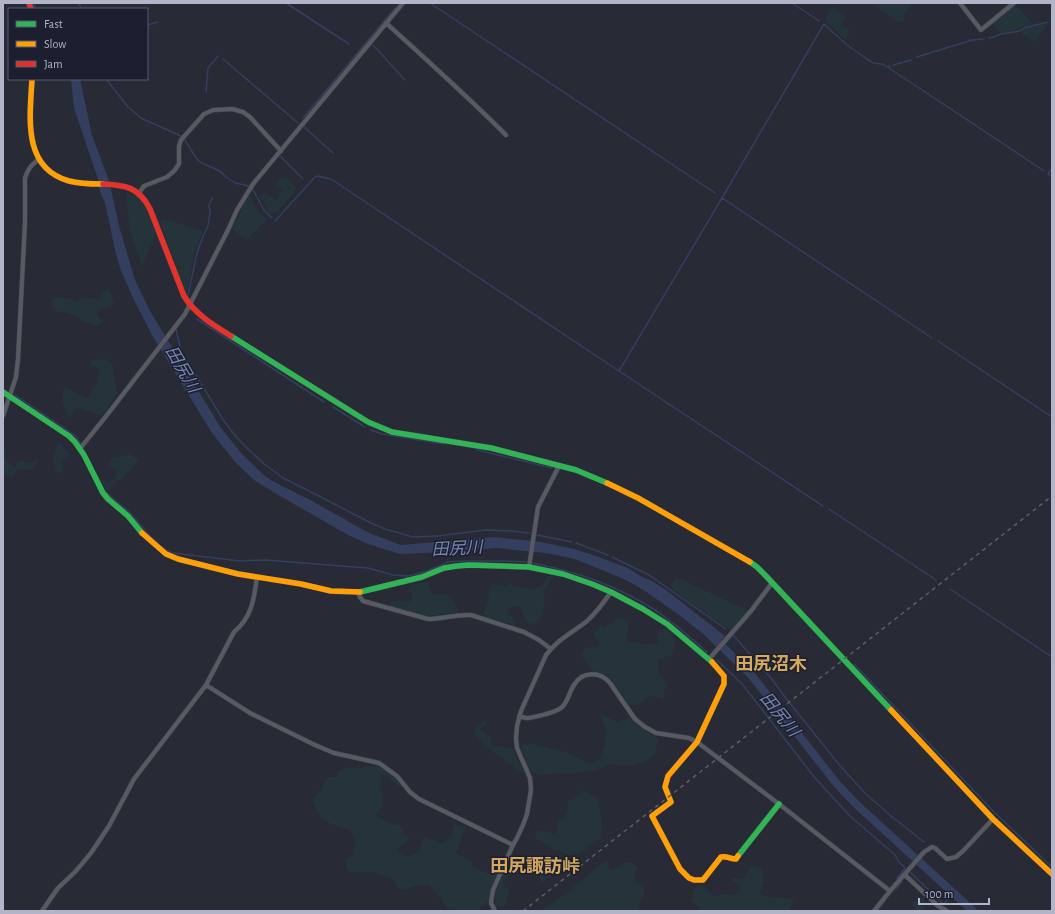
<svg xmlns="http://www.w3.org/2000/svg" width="1055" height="914" font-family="'Alegreya Sans','Noto Sans JP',sans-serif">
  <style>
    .green { fill: #25333b }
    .water { fill: #343e5e }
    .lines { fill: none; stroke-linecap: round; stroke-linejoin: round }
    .stream { stroke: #343e5e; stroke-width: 1.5 }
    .river { stroke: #343e5e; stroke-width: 8 }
    .street-casing { stroke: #44464e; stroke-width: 5 }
    .fast-casing { stroke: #44464e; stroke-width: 6 }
    .slow-casing { stroke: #44464e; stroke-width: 6 }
    .jam-casing { stroke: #44464e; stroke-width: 6 }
    .street { stroke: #585a63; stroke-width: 4 }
    .fast { stroke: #30b455; stroke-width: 5.5 }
    .slow { stroke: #ff9f0a; stroke-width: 5.5 }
    .jam { stroke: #e5322d; stroke-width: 5.5 }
    .rail { stroke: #5b5e66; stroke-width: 1.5; stroke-dasharray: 4 4; stroke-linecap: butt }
    .labels { text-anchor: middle; stroke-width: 3; stroke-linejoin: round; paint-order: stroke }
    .water-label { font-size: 17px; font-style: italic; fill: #7886af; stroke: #1b1f30 }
    .quarter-label { font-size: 18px; font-weight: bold; fill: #d4a85e; stroke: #1b1f30 }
  </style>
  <rect width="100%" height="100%" fill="#282b35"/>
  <path class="green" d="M872,3H912L907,10L903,21L897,22Z
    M1016,5L1033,24L1021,27L1015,30L1001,33L992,23Z
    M833,7L846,17L841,24L850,31L845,40L825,20L826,16Z
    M1046,24L1047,25L1035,42L1021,33L1025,28Z
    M282,176L288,179L296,187L295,191L277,212L270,214L259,196L264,192L276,200L283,190L276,184Z
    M126,192L138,197L146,207L156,233L142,266L133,240L129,225Z
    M249,194L257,211L267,219L247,240L232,229Z
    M163,219L203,231L195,252L187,291L184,288L160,222Z
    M106,288L111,293L114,303L109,308H101L100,312L95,314L103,322L97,326L85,322L70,314L57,311L51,305L53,298L60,297L67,299H70L76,303L79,302V298L83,295L87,298L98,300Z
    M105,359L112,363L117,393L111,402L105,412L98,415L76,407L72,414L68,418L62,400L64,387L88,399L92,389L97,386L100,368L91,366V360Z
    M58,442L68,452V453L70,455L62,462L63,470L56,473L53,459Z
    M3,444H4C5,450 6,469 16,465C18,464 19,462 21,460L29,463L38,460L34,469L18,470L13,476C8,476 6,476 3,471Z
    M130,454L139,460L121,480H118L107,491L100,479L101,478L107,483L116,477V471L108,464L114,456L117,458Z
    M548,576H552L551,581L543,593L545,599L543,607L544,613L536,623L528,624L522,614L520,606C515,606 510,606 507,611L517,624L515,625L485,617L484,613L486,607L491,585L494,584L506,586L508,583L516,586L535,590L539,586H542Z
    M676,577L749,611L731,630L694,605L670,587Z
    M427,582L430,587L432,595L445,594L453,600L459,612L427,616L391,606L389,602L412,601V593L407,591L411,584Z
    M617,617L629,621L627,641L646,645L649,643L657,645L659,631L667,628C676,639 676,642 672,655L658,660V671L667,685L664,692V699L649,695L645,701L635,706L629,704L611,679L607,676L598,673L591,669L581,654L586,648L596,647L598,648L597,646L600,643L593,634L601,625L607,630L604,626L614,623Z
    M601,714L617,722L630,717C638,727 647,733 658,738L656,752L648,760L635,765L620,766L613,763L594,771L572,773L539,775L528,770L521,745L534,744L571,754L589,764L600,760C603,750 607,741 606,730C604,725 601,721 601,714Z
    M485,720L486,724L480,729L491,739L490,745L513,749L525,775L484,745L476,736L474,728Z
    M366,766C371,766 378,766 383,768C390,772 397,780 403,786L401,788L390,780L387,775H381L382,782L379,787C386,799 382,804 377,816L393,825L398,824L403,827L404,834L410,838L397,850L407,857L419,852L424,837L443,843L451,837L454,824L466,827L456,853L471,861L473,867L491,875L498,859H504L491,889L489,901L478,910L473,911H462L448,908L429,885L416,886L402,890L396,886L394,880L374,872H350L347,869L346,859L354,856L355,841L351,831C332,824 319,823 312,800L321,789L327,777H337L338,771L350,767L362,768Z
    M582,791L597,797L602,823L601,837C589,847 574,864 558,850H554L536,838L535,833L541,830L554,834C558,830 559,827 557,821C568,818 568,813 568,802Z
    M546,860L556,864L558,870L543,883L539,879L541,873L539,869Z
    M608,861V868L613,871L627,861L632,863L638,868L634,875L636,881L643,885L645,891L638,908L643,911H540L553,903L601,864Z
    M751,866H757L762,870L764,881L760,892L763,896L794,899L789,911H699L698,906L691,901L694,889L700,885C707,888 710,893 716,897C722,893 726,894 733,895L739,891L740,888L739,884L731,880L733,877L737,879L743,878Z
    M503,873L507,874V879L502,882L504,886L509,888L508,898L506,905L500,908L495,904L496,889L500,883Z
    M921,898L924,899L925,911H916V909L911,904L913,902L916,901Z"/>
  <path class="water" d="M71,79H80L92,135L109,181L113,198L119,226L135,280L150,311L221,428L242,454L266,477L278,484L312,501L369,533L401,545L494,537L541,542L574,549L590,554L628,568L642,577L652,581L666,590L725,636L717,645L683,618L645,591L626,580L575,559L545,553L497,548L448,552L400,554L368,544L348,535L280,496L254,480L235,462L212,433L153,337L133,298L121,271L116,254L105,203L100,192L99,182L74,108Z"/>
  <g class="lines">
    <path class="stream" d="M33,3L36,9
      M79,3L81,9
      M286,3L349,44
      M430,3L715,193
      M792,3L819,21
      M147,25L158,22
      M989,38L994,37L1001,34L1020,31L1024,28L1048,22
      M373,45L405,80
      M917,57L972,40L984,39
      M223,59L298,123
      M893,65L911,60
      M889,68L1044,171
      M106,79L128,107L141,118L183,137L193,153L198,160L202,163L220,171L226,177L235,183L245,185L252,188L264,210L272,218
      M206,92L208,68L218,56
      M303,118L395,8
      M304,127L333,153
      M280,156L303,179
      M1052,168L1048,174L1052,176
      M722,198L932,338
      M275,221L314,178L317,176L331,179L619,371L823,506
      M188,295L197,253L203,236L208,226L210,212L209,206L212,198
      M197,319L324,402
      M176,329L181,351L224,421L237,438L249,450L263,463L283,478L315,494L371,523L385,529L413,537L438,536L486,530L511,531L530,533
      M938,341L1052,417
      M619,371L722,198L824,24L847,45L873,63L882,64L888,67L890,66
      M15,395L76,436L86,454
      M333,407L365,427
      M371,430L382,434L444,444
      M477,450L552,468
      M105,491C114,500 124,507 133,516C143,527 158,549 173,553L240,561L265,560L368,568L393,575L407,576L425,572L448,562L461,561H507L526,562
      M829,509L936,580
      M537,535L572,542
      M576,543L608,555
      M612,557L649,575L726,629
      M533,563C577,572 616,585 655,610C673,622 690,637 707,652
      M950,589L1052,657
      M734,636L771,678L785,697L841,767L866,794L891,816L924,842
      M717,660L743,685L815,778L849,815L895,855L899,862L905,868L897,878L898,879
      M854,664L995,813L1052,867
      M911,873L943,904L954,894
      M896,889L902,882
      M877,911L885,901"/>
    <path class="river" d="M711,636L738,662L752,676L837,784L856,804L973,911"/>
    <defs>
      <path id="street" d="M960,3L981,30L1014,3
        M386,23C427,60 467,96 506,135
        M139,193L144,186L167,177L174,171L179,164V146L181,140L204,114L213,110L232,109L243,112L250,117L281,151
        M3,416L16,377L18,359L25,222V178C28,169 31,165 38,160
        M82,446L107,415L185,314L228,230L237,210L253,184L403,3
        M529,567L538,507L559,466
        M358,592L360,597L363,601L428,619C442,619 456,614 471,615L524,632L539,640L551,649
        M709,659L751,611L772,583
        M206,685L250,713L315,745L334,753L379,763L397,776L410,792L419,799L513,845
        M519,716L526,718H529C538,716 556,713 562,707C568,702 569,692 574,685C582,671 600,671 610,683L635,719L645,727L656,733L689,738L697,742L779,804L890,891
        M905,875L938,906L947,911
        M42,911L58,888L75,872L91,853L109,826L134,779L206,685L234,632C252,617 254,599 257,577
        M495,911L491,903L493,890L513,845L517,838L523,825L527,814L531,790L530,778L517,748L516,738L517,726L521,711L546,655C558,639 572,633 587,621C596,613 604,602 611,592
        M874,911L890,891L924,852L932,847L935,848L947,859L956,857L963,851L993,819"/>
      <path id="fast" d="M231,336L368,422L392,432L491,448L576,470L607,483
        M3,392L69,436L75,442L84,455L103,493L108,499L128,516L142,533
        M750,562L757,567L766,576L891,710
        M360,592L422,577L444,568L457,566L469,565L529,567L563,574L592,584L611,592L643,609L667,624L712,662
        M738,856L779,804"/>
      <path id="slow" d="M32,79C30,117 22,168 69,181C80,184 92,184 103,184
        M607,483L638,498L750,562
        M142,533L166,554L178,559L238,574L301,584L331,591L360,592
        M712,662L724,676V684L697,742L668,776L665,787L671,802L652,816L680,869L689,878L694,880H703L721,857C728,856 730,859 736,859L738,856
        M891,710L993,819L1052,874"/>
      <path id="jam" d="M29,3L31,9
        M103,184C125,185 139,187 150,209L184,296C195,314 213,325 231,336"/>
    </defs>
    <use href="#street" class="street-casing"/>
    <use href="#fast" class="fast-casing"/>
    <use href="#slow" class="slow-casing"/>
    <use href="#jam" class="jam-casing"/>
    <use href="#street" class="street"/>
    <use href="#fast" class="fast"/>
    <use href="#slow" class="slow"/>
    <use href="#jam" class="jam"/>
    <path class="rail" d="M523,911L1052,496"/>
  </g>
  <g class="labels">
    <g class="water-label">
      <text transform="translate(183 369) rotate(60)" y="6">田尻川</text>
      <text transform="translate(457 548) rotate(-3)" y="6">田尻川</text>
      <text transform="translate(780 714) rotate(51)" y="6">田尻川</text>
    </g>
    <g class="quarter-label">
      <text x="771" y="670">田尻沼木</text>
      <text x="535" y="872">田尻諏訪峠</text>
    </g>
  </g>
  <rect width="1055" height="914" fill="none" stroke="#b1b5c7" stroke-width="8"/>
  <rect x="8" y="8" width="140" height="72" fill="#1b1f30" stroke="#575b6c"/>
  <rect x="16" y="21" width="20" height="6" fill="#30b455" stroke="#575b6c"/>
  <text x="44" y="28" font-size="12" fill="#b1b5c7">Fast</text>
  <rect x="16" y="41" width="20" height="6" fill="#ff9f0a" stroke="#575b6c"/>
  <text x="44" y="48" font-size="12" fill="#b1b5c7">Slow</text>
  <rect x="16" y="61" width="20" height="6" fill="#e5322d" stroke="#575b6c"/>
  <text x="44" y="68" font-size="12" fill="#b1b5c7">Jam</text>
  <path d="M919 898v6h70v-6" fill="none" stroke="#b1b5c7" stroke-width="2"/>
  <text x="925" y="898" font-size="12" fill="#b1b5c7" stroke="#1b1f30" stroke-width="3" paint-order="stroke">100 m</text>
</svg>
